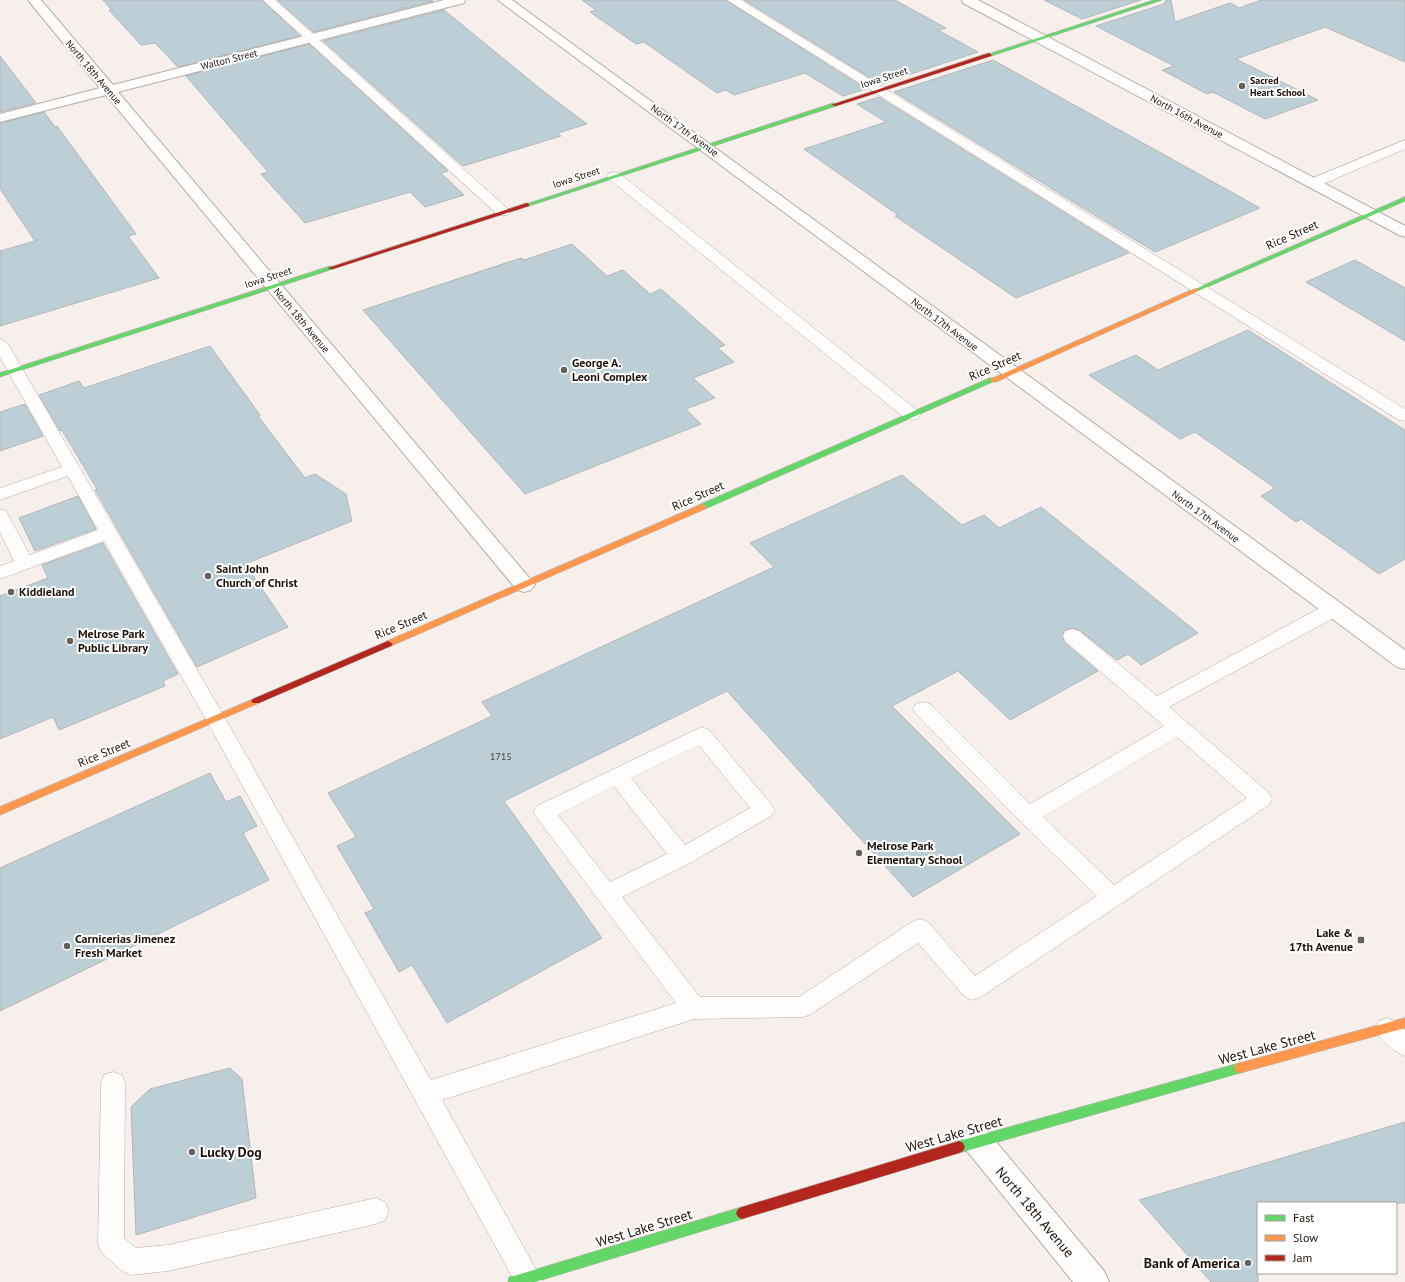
<svg xmlns="http://www.w3.org/2000/svg" width="1405" height="1282" font-family="'PT Sans',sans-serif">
  <style>
    .building { fill: #bccfd7; stroke: #b3b6b8 }
    .lines { fill: none; stroke-linecap: round; stroke-linejoin: round }
    .lane-casing { stroke: #b5aca6; stroke-width: 1 }
    .street-casing { stroke: #b5aca6; stroke-width: 2 }
    .fast-casing { stroke: #b5aca6; stroke-width: 1 }
    .slow-casing { stroke: #b5aca6; stroke-width: 1 }
    .jam-casing { stroke: #b5aca6; stroke-width: 1 }
    .lane { fill: #fefdfc; fill-rule: evenodd }
    .street { fill: #fefdfc; fill-rule: evenodd }
    .fast { fill: #63d668; fill-rule: evenodd }
    .slow { fill: #ff974d; fill-rule: evenodd }
    .jam { fill: #b3261e; fill-rule: evenodd }
    .poi-dot { fill: #695f59; stroke: #fff; stroke-width: 1.5 }
    .labels { text-anchor: middle; stroke-width: 4; stroke-linejoin: round; paint-order: stroke }
    .far-street-label { font-size: 10px; fill: #1d120a; stroke: #fff }
    .far-poi-label { font-size: 10px; font-weight: bold; fill: #1d120a; stroke: #fff; text-anchor: start }
    .number-label { font-size: 10px; fill: #45413d }
    .street-label { font-size: 12px; fill: #1d120a; stroke: #fff }
    .poi-label { font-size: 12px; font-weight: bold; fill: #1d120a; stroke: #fff; text-anchor: start }
    .near-street-label { font-size: 14px; fill: #1d120a; stroke: #fff }
    .near-poi-label { font-size: 14px; font-weight: bold; fill: #1d120a; stroke: #fff; text-anchor: start }
  </style>
  <rect width="100%" height="100%" fill="#f6efeb"/>
  <path class="building" d="M103,0H262L300,36L178,67L155,43L141,45L109,10L111,9Z
    M277,0H432L433,1L313,32Z
    M582,0H726L866,89L843,96L805,73L734,95L726,90L717,93L644,42L636,44L590,12L596,10Z
    M744,0H895L946,28L938,30L978,52L880,84Z
    M1044,0H1141L1082,19Z
    M1166,0H1171L1175,22L1230,3L1239,8L1261,0H1405V62L1325,27L1236,59L1318,100L1265,119L1213,92L1207,94L1162,70L1174,66L1096,26L1164,4Z
    M444,10L543,91L587,124L558,133L561,136L463,166L323,41Z
    M309,44L448,171L441,173L464,195L425,207L410,192L305,223L261,174L268,172L186,76Z
    M0,56L36,103L0,112Z
    M993,60L1179,163L1260,208L1155,252L894,92Z
    M879,97L1129,253L1016,298L895,216L898,215L804,149L886,122L857,104Z
    M44,112L55,127L57,126L136,234L128,236L159,278L0,326V251L35,241L0,189V123Z
    M572,244L607,276L623,270L650,294L661,289L725,345L718,348L734,362L693,378L715,398L686,409L701,424L525,494L363,310L521,258L524,260Z
    M1355,260L1405,288V341L1306,282Z
    M1248,330L1405,430V559L1379,574L1301,519L1296,522L1261,496L1275,488L1195,432L1180,439L1089,375L1136,355L1158,370Z
    M210,346L260,415L258,416L305,478L315,474L346,494L352,521L245,564L288,627L197,667L95,490L97,489L62,430L60,431L39,395L79,381L84,388Z
    M25,404L43,436L0,451V412Z
    M902,475L962,525L984,515L999,528L1041,507L1198,633L1141,665L1128,654L1117,660L1079,630L1072,628L1065,630L1062,635L1064,642L1098,671L1010,720L958,671L892,706L1020,834L913,897L727,691L504,801L602,938L447,1023L412,965L399,972L365,913L374,909L337,846L356,837L328,793L492,716L482,702L774,567L750,543Z
    M78,496L96,529L35,551L19,518Z
    M103,543L178,674L163,681L165,686L59,730L53,717L0,739V596L48,578L42,565Z
    M210,773L226,802L240,796L257,826L243,833L269,880L0,1011V868Z
    M230,1068L242,1079L256,1198L136,1235L131,1107L150,1089Z
    M1405,1122V1203H1258V1282H1211L1139,1200Z"/>
  <g class="lines">
    <defs>
      <path id="lane" d="M263,0H275L508,209L510,212L508,215H498Z
        M727,0H741L1405,409V421L1399,420Z
        M1405,140V149L1318,186H1308L1306,183L1308,180Z
        M614,172L619,173L918,411L920,415L918,419L912,420L906,419L609,179L607,176L609,173Z
        M0,339L5,341L8,344L222,713L431,1080L676,1003L537,818L533,812L537,806L695,730L702,727L709,730L771,804L775,810L771,816L690,863L622,897L700,997H799L912,922L920,919L928,922L975,976L1097,896L1021,822L916,714L913,709L916,704L923,702L930,704L1030,804L1164,726L1065,641L1063,636L1065,631L1072,629L1079,631L1157,696L1327,604L1334,602L1341,604L1343,609L1341,614L1169,707L1269,793L1272,799L1269,805L981,997L973,1000L965,997L918,943L811,1014L803,1017L694,1019L442,1100L543,1282H515L208,723L104,541L0,579V566L14,561L0,532V509L6,511L30,555L98,530L68,476L0,500V488L62,467L0,357ZM1177,737L1247,798L1114,885L1043,817ZM699,745L750,808L685,845L631,778ZM614,786L667,854L610,882L558,815Z
        M1387,1018L1395,1021L1405,1030V1056C1393,1051 1381,1041 1375,1029L1379,1021Z
        M113,1072L122,1075L125,1083L124,1238L136,1248L168,1245L376,1198L385,1202L389,1211L385,1220L376,1224L168,1271L131,1275L122,1271L102,1253L98,1244L101,1083L104,1075Z"/>
      <path id="street" d="M28,0H41L113,85L444,0H465L464,3L118,92L531,580L535,585L531,590L524,592L517,590L106,95L0,122V114L100,88Z
        M498,0H512L1405,650V669L1397,667Z
        M962,0H978L1405,226V237L1399,235L963,3Z
        M977,1127L987,1131L1104,1271L1109,1282H1073L967,1151L962,1141L967,1131Z"/>
      <path id="fast" d="M1154,0H1162L991,56L986,55Z
        M834,103L837,105L836,106L529,206L524,205Z
        M1405,197V201L1198,291H1194L1193,290Z
        M331,266L333,267V269L0,377V373Z
        M990,378H993L997,380L705,509H699L698,507L699,505Z
        M1240,1063L1244,1064L1246,1068L1244,1072L1240,1073L959,1153L955,1151L953,1147L955,1143L959,1141Z
        M742,1207L746,1209L748,1213L746,1217L742,1219L535,1282H508L509,1277L514,1276Z"/>
      <path id="slow" d="M1196,288L1198,289V291L996,382H993L989,380Z
        M702,504L705,505L706,507L705,509L391,646L388,647L383,644L385,642Z
        M256,698L259,699L261,701L259,703L0,815V807Z
        M1405,1018V1028L1240,1073L1236,1072L1234,1068L1236,1064L1240,1063Z"/>
      <path id="jam" d="M989,53L992,55L991,56L836,106L831,105Z
        M527,203L529,204V206L333,269H329L328,268Z
        M388,641L393,644L391,646L259,703H253L251,701L253,699Z
        M959,1141L963,1143L965,1147L963,1151L959,1153L742,1219L738,1217L736,1213L738,1209L742,1207Z"/>
    </defs>
    <use href="#lane" class="lane-casing"/>
    <use href="#street" class="street-casing"/>
    <use href="#fast" class="fast-casing"/>
    <use href="#slow" class="slow-casing"/>
    <use href="#jam" class="jam-casing"/>
    <use href="#lane" class="lane"/>
    <use href="#street" class="street"/>
    <use href="#fast" class="fast"/>
    <use href="#slow" class="slow"/>
    <use href="#jam" class="jam"/>
  </g>
  <g class="poi-dot">
    <circle cx="1242" cy="86" r="4"/>
    <circle cx="564" cy="370" r="4"/>
    <circle cx="208" cy="576" r="4"/>
    <circle cx="11" cy="592" r="4"/>
    <circle cx="70" cy="641" r="4"/>
    <circle cx="859" cy="853" r="4"/>
    <rect x="1357" y="936" width="8" height="8" rx="2"/>
    <circle cx="67" cy="946" r="4"/>
    <circle cx="192" cy="1152" r="4"/>
    <circle cx="1248" cy="1263" r="4"/>
  </g>
  <g class="labels">
    <g class="far-street-label">
      <text transform="translate(229 59) rotate(-14)" y="4">Walton Street</text>
      <text transform="translate(94 72) rotate(50)" y="4">North 18th Avenue</text>
      <text transform="translate(884 77) rotate(-18)" y="4">Iowa Street</text>
      <text transform="translate(1187 116) rotate(28)" y="4">North 16th Avenue</text>
      <text transform="translate(685 130) rotate(36)" y="4">North 17th Avenue</text>
      <text transform="translate(576 177) rotate(-18)" y="4">Iowa Street</text>
      <text transform="translate(268 277) rotate(-18)" y="4">Iowa Street</text>
      <text transform="translate(302 320) rotate(50)" y="4">North 18th Avenue</text>
      <text transform="translate(945 324) rotate(37)" y="4">North 17th Avenue</text>
      <text transform="translate(1206 516) rotate(36)" y="4">North 17th Avenue</text>
    </g>
    <g class="far-poi-label">
      <text x="1250" y="84">Sacred<tspan x="1250" dy="12">Heart School</tspan></text>
    </g>
    <g class="number-label">
      <text x="501" y="760">1715</text>
    </g>
    <g class="street-label">
      <text transform="translate(1292 235) rotate(-24)" y="4">Rice Street</text>
      <text transform="translate(995 366) rotate(-24)" y="4">Rice Street</text>
      <text transform="translate(698 496) rotate(-24)" y="4">Rice Street</text>
      <text transform="translate(401 625) rotate(-23)" y="4">Rice Street</text>
      <text transform="translate(104 753) rotate(-23)" y="4">Rice Street</text>
    </g>
    <g class="poi-label">
      <text x="572" y="367">George A.<tspan x="572" dy="14">Leoni Complex</tspan></text>
      <text x="216" y="573">Saint John<tspan x="216" dy="14">Church of Christ</tspan></text>
      <text x="19" y="596">Kiddieland</text>
      <text x="78" y="638">Melrose Park<tspan x="78" dy="14">Public Library</tspan></text>
      <text x="867" y="850">Melrose Park<tspan x="867" dy="14">Elementary School</tspan></text>
      <text x="1353" y="937" text-anchor="end">Lake &amp;<tspan x="1353" dy="14">17th Avenue</tspan></text>
      <text x="75" y="943">Carnicerias Jimenez<tspan x="75" dy="14">Fresh Market</tspan></text>
    </g>
    <g class="near-street-label">
      <text transform="translate(1267 1047) rotate(-15)" y="5">West Lake Street</text>
      <text transform="translate(954 1134) rotate(-16)" y="5">West Lake Street</text>
      <text transform="translate(1035 1212) rotate(50)" y="5">North 18th Avenue</text>
      <text transform="translate(644 1228) rotate(-17)" y="5">West Lake Street</text>
    </g>
    <g class="near-poi-label">
      <text x="200" y="1157">Lucky Dog</text>
      <text x="1240" y="1268" text-anchor="end">Bank of America</text>
    </g>
  </g>
  <rect x="1257" y="1202" width="140" height="72" fill="#ffffff" stroke="#a5a09d"/>
  <rect x="1265" y="1215" width="20" height="6" fill="#63d668" stroke="#a5a09d"/>
  <text x="1293" y="1222" font-size="12" fill="#1d120a">Fast</text>
  <rect x="1265" y="1235" width="20" height="6" fill="#ff974d" stroke="#a5a09d"/>
  <text x="1293" y="1242" font-size="12" fill="#1d120a">Slow</text>
  <rect x="1265" y="1255" width="20" height="6" fill="#b3261e" stroke="#a5a09d"/>
  <text x="1293" y="1262" font-size="12" fill="#1d120a">Jam</text>
</svg>
